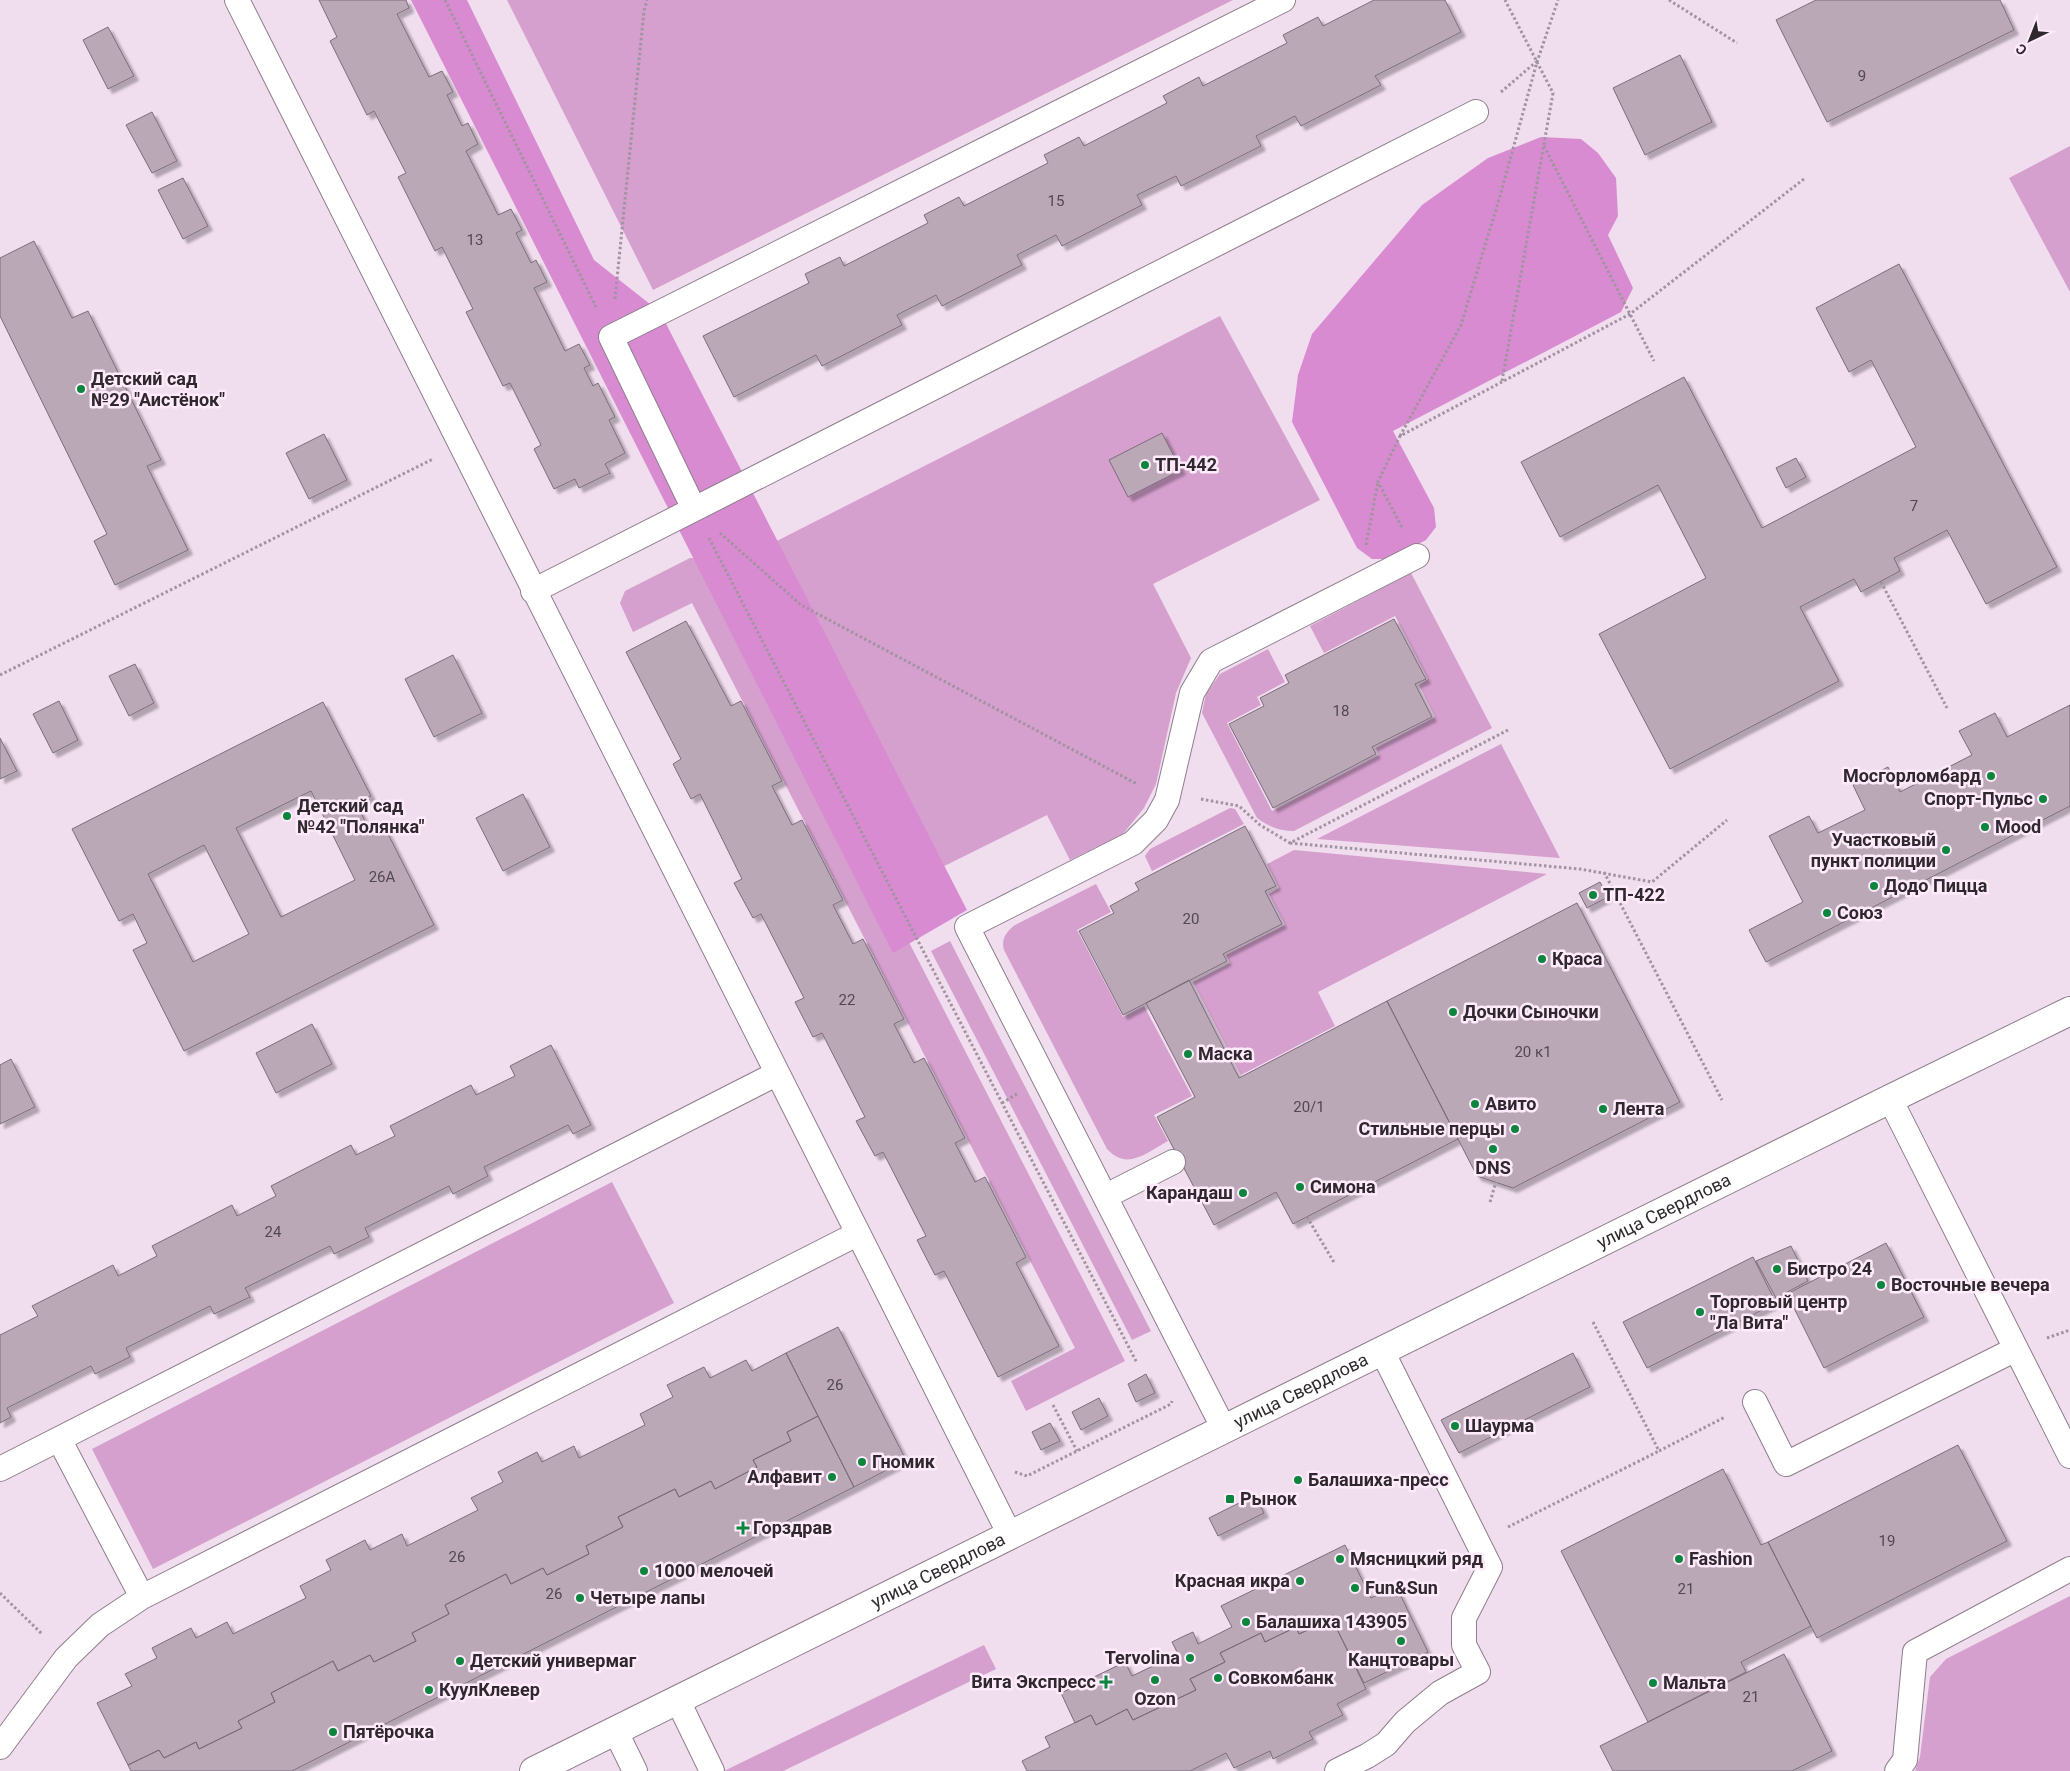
<svg xmlns="http://www.w3.org/2000/svg" width="2070" height="1771" font-family="Roboto,sans-serif">
  <style>
    .green { fill: #d59fce }
    .forest { fill: #d88bd0 }
    .building { fill: #baa8b7; stroke: #7d6c7b; fill-rule: evenodd; filter: url(#shadow) }
    .lines { fill: none; stroke-linecap: round; stroke-linejoin: round }
    .lane-casing { stroke: #8f7e8d; stroke-width: 26 }
    .secondary-casing { stroke: #8f7e8d; stroke-width: 30 }
    .path { stroke: #a193a0; stroke-width: 3; stroke-dasharray: 2.5 2.5; stroke-linecap: butt }
    .lane { stroke: #fff; stroke-width: 24 }
    .secondary { stroke: #fff; stroke-width: 28 }
    .poi-dot { fill: #0c853e; stroke: #feeafb; stroke-width: 2 }
    .labels { text-anchor: middle; stroke-width: 5; stroke-linejoin: round; paint-order: stroke }
    .number-label { font-size: 15px; fill: #524850 }
    .poi-label { font-size: 18px; font-weight: bold; fill: #2f282e; stroke: #feeafb; text-anchor: start }
    .street-label { font-size: 18px; fill: #2f282e; stroke: #feeafb }
  </style>
  <defs>
    <filter id="shadow"><feDropShadow dx="4.5" dy="4.5" stdDeviation="1" flood-color="#0004"/></filter>
  </defs>
  <rect width="100%" height="100%" fill="#f0ddee"/>
  <path class="green" d="M507,0H1233L653,290Z
    M2070,146V292L2009,178Z
    M1220,316L1320,500L1153,584L1191,658L1176,693L1156,784L1144,808L1123,834L1070,860L1047,815L916,880L751,554Z
    M690,558L706,559L718,572L1125,1361L1026,1411L1011,1381L1075,1348L692,603L633,632L620,603L625,591Z
    M1411,573L1492,728L1294,831C1280,831 1269,827 1257,818L1202,713L1206,694L1220,674L1268,649L1285,682L1257,697L1261,705L1227,723L1272,811L1379,755L1376,748L1435,717L1419,685L1428,679L1395,616L1324,653L1310,626Z
    M1501,744L1560,858L1317,839Z
    M1230,808L1235,809L1244,824L1152,871L1145,856L1150,849Z
    M1294,850L1547,874L1318,992L1335,1026L1241,1075L1193,982L1230,963L1226,955L1285,925L1269,894L1279,888L1267,864Z
    M1096,884L1111,912L1077,930L1123,1017L1144,1006L1192,1096L1154,1115L1168,1141C1146,1153 1127,1171 1107,1149L1004,950C1001,939 1006,932 1015,925Z
    M950,941L1151,1331L1132,1340L931,951Z
    M612,1182L674,1303L153,1569L92,1449Z
    M2070,1596V1771H1915L1920,1757L1930,1677L1946,1659Z
    M984,1645L996,1669L783,1771H724Z"/>
  <path class="forest" d="M411,0H467L594,260L660,312L967,910L893,953Z
    M1541,137L1581,139L1598,153L1616,178L1618,216L1608,235L1633,288L1621,312L1393,431L1434,508L1436,527L1426,540L1390,559H1372L1357,548L1292,422L1298,375L1312,334L1422,205L1488,158Z"/>
  <path class="building" d="M319,0H406L409,8L397,14L429,77L442,71L453,92L447,95L462,126L468,123L478,144L466,151L498,215L511,209L522,230L516,233L531,263L536,260L547,282L534,288L565,351L579,344L590,365L584,368L593,386L598,383L615,417L609,420L625,453L605,464L610,473L579,488L575,479L554,489L534,449L541,445L510,383L503,386L466,312L473,309L442,247L435,251L398,177L406,173L374,111L367,115L330,41L337,37Z
    M1374,0H1445L1461,32L1375,76L1381,85L1301,126L1295,116L1256,136L1261,146L1181,186L1176,176L1137,195L1142,205L1062,246L1056,235L1017,255L1022,265L942,306L936,295L897,315L902,325L822,366L816,355L734,397L703,336L809,283L805,274L840,257L844,266L928,223L924,215L959,197L964,206L1048,163L1044,155L1079,137L1084,146L1167,103L1163,96L1199,77L1203,86L1287,43L1283,35L1318,17L1323,26Z
    M1816,0H2000L2014,30L1827,122L1776,20Z
    M108,27L134,76L108,89L83,40Z
    M1680,55L1712,122L1645,155L1613,88Z
    M152,112L177,161L152,173L126,125Z
    M183,178L208,226L183,239L158,190Z
    M34,241L72,318L88,311L161,460L147,466L188,550L115,585L94,541L107,534L0,316V258Z
    M1899,264L2057,567L1986,604L1947,530L1894,558L1900,571L1861,592L1854,579L1800,607L1839,681L1670,769L1599,634L1706,578L1658,485L1560,537L1521,462L1684,377L1762,528L1916,447L1871,360L1849,372L1816,308Z
    M1162,433L1181,470L1128,497L1109,460Z
    M324,434L347,480L309,499L286,453Z
    M1796,458L1806,477L1786,488L1776,468Z
    M1394,619L1426,679L1415,684L1432,717L1372,747L1376,754L1273,808L1229,724L1264,706L1260,698L1289,683L1285,675Z
    M686,621L731,706L741,701L782,781L772,786L792,825L802,820L843,900L833,905L853,944L863,939L904,1019L894,1024L914,1063L924,1058L965,1138L955,1143L975,1182L985,1177L1026,1257L1016,1263L1059,1346L998,1377L944,1271L935,1275L917,1240L926,1236L883,1152L875,1156L856,1121L865,1117L822,1033L813,1037L795,1002L804,998L761,914L753,918L734,883L742,879L700,794L691,799L673,764L681,759L626,652Z
    M453,655L482,713L434,737L405,679Z
    M135,664L154,703L129,716L109,676Z
    M59,701L78,740L53,753L33,714Z
    M323,702L371,796L356,803L370,831L383,824L434,925L184,1051L133,950L147,943L133,914L119,921L72,829ZM311,791L355,880L281,917L236,828ZM204,845L249,934L193,962L148,874Z
    M2070,705V806L1766,962L1749,930L1803,902L1769,836L1809,816L1818,833L1865,810L1853,785L1888,767L1900,792L1972,755L1959,731L1995,713L2007,737Z
    M0,738L17,771L0,779Z
    M523,794L550,847L503,871L476,818Z
    M1245,826L1276,886L1265,891L1282,924L1223,954L1227,961L1123,1015L1079,931L1114,913L1110,906L1139,890L1135,883Z
    M1600,882L1608,897L1587,908L1579,893Z
    M1577,903L1680,1102L1513,1188L1477,1176L1387,1001Z
    M1189,980L1239,1078L1387,1001L1458,1139L1293,1224L1276,1192L1214,1225L1157,1117L1195,1097L1146,1003Z
    M312,1024L332,1064L276,1093L256,1053Z
    M551,1045L591,1125L573,1134L568,1125L484,1167L488,1176L453,1194L449,1186L365,1228L369,1237L334,1254L330,1246L245,1288L250,1297L214,1314L210,1306L126,1348L130,1357L95,1374L91,1366L7,1408L11,1417L0,1423V1335L38,1316L32,1306L113,1265L118,1276L157,1256L152,1246L232,1205L237,1216L276,1196L271,1186L351,1145L356,1155L395,1136L390,1126L471,1085L476,1095L515,1076L510,1066Z
    M11,1059L35,1107L0,1124V1065Z
    M1886,1243L1924,1317L1824,1368L1787,1294Z
    M1791,1246L1808,1281L1776,1298L1756,1261Z
    M1753,1257L1776,1303L1647,1368L1623,1322Z
    M838,1327L906,1460L854,1487L786,1353Z
    M786,1353L818,1416L787,1432L791,1441L753,1460L757,1467L715,1489L711,1481L679,1497L675,1489L618,1517L623,1527L586,1546L589,1554L547,1575L543,1568L511,1584L506,1574L445,1605L449,1614L412,1633L416,1641L374,1662L370,1655L338,1671L333,1661L271,1693L275,1702L238,1721L242,1728L199,1749L196,1742L164,1758L159,1750L128,1765L97,1703L132,1686L125,1674L157,1658L152,1648L191,1628L196,1638L227,1622L233,1634L306,1598L300,1586L331,1570L326,1560L365,1540L370,1550L402,1534L407,1546L478,1510L471,1498L503,1482L498,1472L537,1452L542,1462L574,1446L579,1458L645,1425L640,1414L673,1397L667,1385L704,1367L710,1378L746,1360L752,1371Z
    M1573,1353L1590,1387L1459,1453L1441,1420Z
    M1146,1374L1155,1393L1136,1402L1128,1384Z
    M1099,1398L1108,1416L1081,1430L1072,1412Z
    M818,1416L854,1487L292,1771H131L128,1765L159,1750L164,1758L196,1742L199,1749L242,1728L238,1721L275,1702L271,1693L333,1661L338,1671L370,1655L374,1662L416,1641L412,1633L449,1614L445,1605L506,1574L511,1584L543,1568L547,1575L589,1554L586,1546L623,1527L618,1517L675,1489L679,1497L711,1481L715,1489L757,1467L753,1460L791,1441L787,1432Z
    M1050,1423L1060,1441L1041,1450L1032,1432Z
    M1958,1445L2007,1541L1817,1638L1768,1542Z
    M1723,1469L1761,1545L1768,1542L1811,1626L1741,1662L1746,1672L1648,1722L1561,1551Z
    M1255,1495L1264,1513L1218,1536L1209,1518Z
    M1345,1545L1371,1598L1396,1586L1428,1652L1364,1683L1332,1619L1299,1634L1296,1627L1265,1642L1261,1633L1220,1653L1225,1662L1190,1679L1196,1690L1133,1720L1127,1709L1096,1725L1091,1715L1075,1723L1061,1693L1125,1662L1132,1676L1178,1654L1172,1642L1182,1637L1193,1632L1198,1644L1232,1627L1221,1606Z
    M1332,1619L1366,1689L1337,1704L1343,1715L1309,1732L1313,1739L1273,1759L1270,1751L1234,1768L1226,1753L1190,1771H1027L1022,1761L1050,1747L1045,1737L1091,1715L1096,1725L1127,1709L1133,1720L1196,1690L1190,1679L1225,1662L1220,1653L1261,1633L1265,1642L1296,1627L1299,1634Z
    M1784,1654L1832,1751L1792,1771H1613L1600,1746Z"/>
  <g class="lines">
    <defs>
      <path id="lane" d="M237,0L1010,1535
        M694,509L611,337L1283,0
        M533,591L1476,112
        M1890,1099L2070,1456
        M1106,1196L1173,1162
        M1755,1402L1786,1464L2016,1349
        M1224,1429L967,927L1133,843L1156,820L1167,800L1192,693L1211,661L1417,556
        M59,1439L142,1597
        M0,1469L776,1074
        M677,1699L712,1771
        M615,1730L635,1771
        M0,1747L66,1658L100,1625L142,1597L857,1234
        M1337,1771L1367,1756L1386,1744L1405,1722L1440,1693L1478,1672L1464,1645V1618L1490,1567L1382,1351
        M1897,1771L1905,1760L1915,1652L2070,1569"/>
      <g id="secondary">
        <path id="s1" d="M534,1771L1890,1099L2070,1011"/>
      </g>
    </defs>
    <use href="#lane" class="lane-casing"/>
    <use href="#secondary" class="secondary-casing"/>
    <path class="path" d="M445,0L596,307
      M1669,0L1737,43
      M1501,92L1536,62
      M1544,146L1654,361
      M615,299L644,11L647,0
      M1502,381L1553,93L1505,0
      M1400,436L1461,325L1500,196L1537,62L1558,0
      M1402,527L1378,482L1400,436L1630,314L1804,179
      M720,533L801,605L1137,784
      M709,538L1137,1363
      M1366,545L1378,482
      M1881,582L1947,708
      M0,675L433,459
      M1201,799L1239,806L1260,825L1290,843L1508,730
      M1290,843L1580,869L1652,882L1727,820
      M1604,872L1722,1100
      M1002,1103L1017,1094
      M1490,1202L1496,1182
      M1307,1217L1335,1264
      M1593,1322L1659,1451L1725,1417
      M2047,1338L2070,1330
      M1053,1405L1077,1451
      M1015,1472L1027,1476L1171,1404L1172,1401
      M1508,1527L1659,1451
      M0,1593L42,1634"/>
    <use href="#lane" class="lane"/>
    <use href="#secondary" class="secondary"/>
  </g>
  <g class="poi-dot">
    <circle cx="81" cy="389" r="5"/>
    <circle cx="1145" cy="465" r="5"/>
    <circle cx="1991" cy="776" r="5"/>
    <circle cx="2043" cy="799" r="5"/>
    <circle cx="287" cy="816" r="5"/>
    <circle cx="1985" cy="827" r="5"/>
    <circle cx="1946" cy="850" r="5"/>
    <circle cx="1874" cy="886" r="5"/>
    <circle cx="1593" cy="895" r="5"/>
    <circle cx="1827" cy="913" r="5"/>
    <circle cx="1542" cy="959" r="5"/>
    <circle cx="1453" cy="1012" r="5"/>
    <circle cx="1188" cy="1054" r="5"/>
    <circle cx="1475" cy="1104" r="5"/>
    <circle cx="1603" cy="1109" r="5"/>
    <circle cx="1515" cy="1129" r="5"/>
    <circle cx="1493" cy="1149" r="5"/>
    <circle cx="1300" cy="1187" r="5"/>
    <circle cx="1243" cy="1193" r="5"/>
    <circle cx="1777" cy="1269" r="5"/>
    <circle cx="1881" cy="1285" r="5"/>
    <circle cx="1700" cy="1312" r="5"/>
    <circle cx="1455" cy="1426" r="5"/>
    <circle cx="862" cy="1462" r="5"/>
    <circle cx="832" cy="1477" r="5"/>
    <circle cx="1298" cy="1480" r="5"/>
    <rect x="1225" y="1494" width="10" height="10" rx="2.5"/>
    <path d="M740.5 1520.5h5v5h5v5h-5v5h-5v-5h-5v-5h5z"/>
    <circle cx="1340" cy="1559" r="5"/>
    <circle cx="1679" cy="1559" r="5"/>
    <circle cx="644" cy="1571" r="5"/>
    <circle cx="1300" cy="1581" r="5"/>
    <circle cx="1355" cy="1588" r="5"/>
    <circle cx="580" cy="1598" r="5"/>
    <circle cx="1246" cy="1622" r="5"/>
    <circle cx="1401" cy="1641" r="5"/>
    <circle cx="1190" cy="1658" r="5"/>
    <circle cx="460" cy="1661" r="5"/>
    <circle cx="1218" cy="1678" r="5"/>
    <circle cx="1155" cy="1680" r="5"/>
    <path d="M1103.5 1674.5h5v5h5v5h-5v5h-5v-5h-5v-5h5z"/>
    <circle cx="1653" cy="1683" r="5"/>
    <circle cx="429" cy="1690" r="5"/>
    <circle cx="333" cy="1732" r="5"/>
  </g>
  <g class="labels">
    <g class="number-label">
      <text x="1862" y="81">9</text>
      <text x="1056" y="206">15</text>
      <text x="475" y="245">13</text>
      <text x="1914" y="511">7</text>
      <text x="1341" y="716">18</text>
      <text x="382" y="882">26А</text>
      <text x="1191" y="924">20</text>
      <text x="847" y="1005">22</text>
      <text x="1533" y="1057">20 к1</text>
      <text x="1309" y="1112">20/1</text>
      <text x="273" y="1237">24</text>
      <text x="835" y="1390">26</text>
      <text x="1887" y="1546">19</text>
      <text x="457" y="1562">26</text>
      <text x="1686" y="1594">21</text>
      <text x="554" y="1599">26</text>
      <text x="1751" y="1702">21</text>
    </g>
    <g class="poi-label">
      <text x="91" y="385">Детский сад<tspan x="91" dy="21">№29 "Аистёнок"</tspan></text>
      <text x="1155" y="471">ТП-442</text>
      <text x="1981" y="782" text-anchor="end">Мосгорломбард</text>
      <text x="2033" y="805" text-anchor="end">Спорт-Пульс</text>
      <text x="297" y="812">Детский сад<tspan x="297" dy="21">№42 "Полянка"</tspan></text>
      <text x="1995" y="833">Mood</text>
      <text x="1936" y="846" text-anchor="end">Участковый<tspan x="1936" dy="21">пункт полиции</tspan></text>
      <text x="1884" y="892">Додо Пицца</text>
      <text x="1603" y="901">ТП-422</text>
      <text x="1837" y="919">Союз</text>
      <text x="1552" y="965">Краса</text>
      <text x="1463" y="1018">Дочки Сыночки</text>
      <text x="1198" y="1060">Маска</text>
      <text x="1485" y="1110">Авито</text>
      <text x="1613" y="1115">Лента</text>
      <text x="1505" y="1135" text-anchor="end">Стильные перцы</text>
      <text x="1493" y="1174" text-anchor="middle">DNS</text>
      <text x="1310" y="1193">Симона</text>
      <text x="1233" y="1199" text-anchor="end">Карандаш</text>
      <text x="1787" y="1275">Бистро 24</text>
      <text x="1891" y="1291">Восточные вечера</text>
      <text x="1710" y="1308">Торговый центр<tspan x="1710" dy="21">"Ла Вита"</tspan></text>
      <text x="1465" y="1432">Шаурма</text>
      <text x="872" y="1468">Гномик</text>
      <text x="822" y="1483" text-anchor="end">Алфавит</text>
      <text x="1308" y="1486">Балашиха-пресс</text>
      <text x="1240" y="1505">Рынок</text>
      <text x="753" y="1534">Горздрав</text>
      <text x="1350" y="1565">Мясницкий ряд</text>
      <text x="1689" y="1565">Fashion</text>
      <text x="654" y="1577">1000 мелочей</text>
      <text x="1290" y="1587" text-anchor="end">Красная икра</text>
      <text x="1365" y="1594">Fun&amp;Sun</text>
      <text x="590" y="1604">Четыре лапы</text>
      <text x="1256" y="1628">Балашиха 143905</text>
      <text x="1180" y="1664" text-anchor="end">Tervolina</text>
      <text x="1401" y="1666" text-anchor="middle">Канцтовары</text>
      <text x="470" y="1667">Детский универмаг</text>
      <text x="1228" y="1684">Совкомбанк</text>
      <text x="1096" y="1688" text-anchor="end">Вита Экспресс</text>
      <text x="1663" y="1689">Мальта</text>
      <text x="439" y="1696">КуулКлевер</text>
      <text x="1155" y="1705" text-anchor="middle">Ozon</text>
      <text x="343" y="1738">Пятёрочка</text>
    </g>
    <g class="street-label">
      <text dy="6" stroke="none"><textPath href="#s1" startOffset="1261">улица Свердлова</textPath></text>
      <text dy="6" stroke="none"><textPath href="#s1" startOffset="856">улица Свердлова</textPath></text>
      <text dy="6" stroke="none"><textPath href="#s1" startOffset="451">улица Свердлова</textPath></text>
    </g>
  </g>
  <g transform="translate(2030 40) rotate(223)" stroke="#feeafb" stroke-width="4" paint-order="stroke">
  <path d="M0-4L9 19L0 12L-9 19Z" fill="#2f282e"/>
  <text y="-8" font-size="14" font-weight="bold" text-anchor="middle" fill="#2f282e">С</text>
  </g>
</svg>
